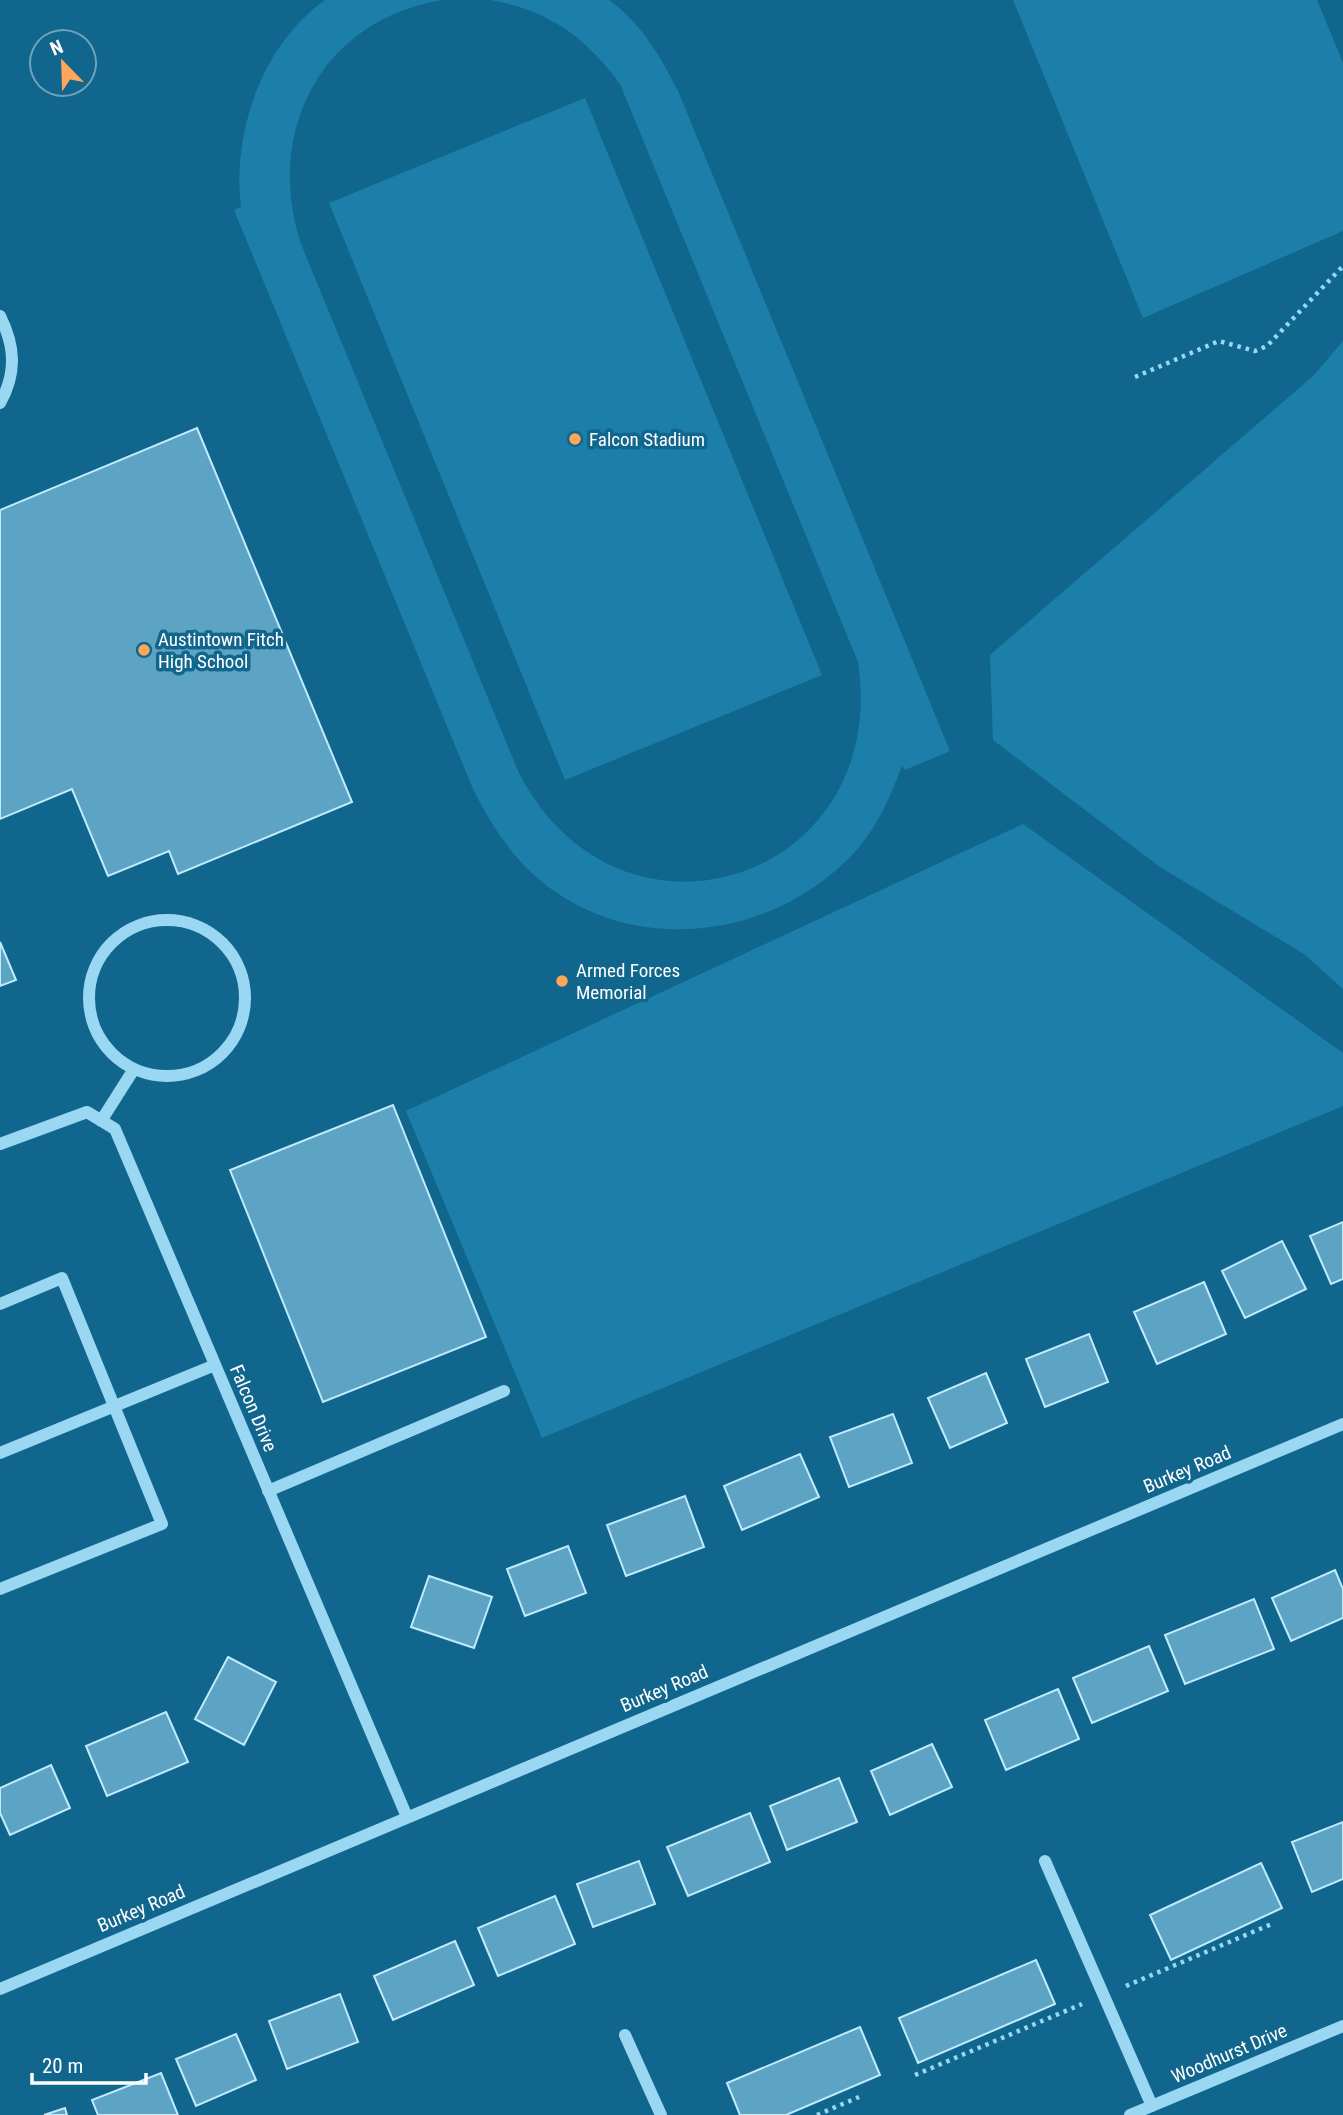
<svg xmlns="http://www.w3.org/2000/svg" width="1343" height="2115" font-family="'Roboto Condensed',sans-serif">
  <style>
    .green { fill: #1c7fa9 }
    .building { fill: #5da4c4; stroke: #c0ebfd; stroke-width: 2 }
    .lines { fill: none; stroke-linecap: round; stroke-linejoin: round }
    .path { stroke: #99d7f2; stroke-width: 4.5; stroke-dasharray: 3.5 5; stroke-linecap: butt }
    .minor { stroke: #99d7f2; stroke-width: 12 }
    .poi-dot { fill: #ffa65a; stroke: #11668d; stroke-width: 2.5 }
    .labels { text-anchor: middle; stroke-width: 7; stroke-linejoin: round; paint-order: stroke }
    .poi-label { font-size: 19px; fill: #fff; stroke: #11668d; text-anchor: start }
    .street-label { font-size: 19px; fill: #fff; stroke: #11668d }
  </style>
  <rect width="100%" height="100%" fill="#11668d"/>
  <path class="green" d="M325,0H443C322,19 264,131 301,244L518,771C618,969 891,882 858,662L620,84C587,38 547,9 490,0H609C641,23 661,57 678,91L950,751L905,770L902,765C891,796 877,828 854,853C772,941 627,959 534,875C507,850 489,821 473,789L234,210L241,207C232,132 262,45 325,0Z
    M1013,0H1317L1343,63V231L1143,318Z
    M585,98L822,675L565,780L329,203Z
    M1343,341V989L1304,954L1160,867L993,740L990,655L1313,376Z
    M1023,824L1343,1053V1106L542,1438L406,1111Z"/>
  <path class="building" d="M197,428L352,802L178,874L169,851L108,876L72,789L0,819V510Z
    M0,942L16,980L0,986Z
    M393,1105L486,1337L323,1402L230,1170Z
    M1343,1222V1279L1331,1284L1310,1236Z
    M1282,1241L1306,1289L1245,1318L1222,1271Z
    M1204,1282L1226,1334L1157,1364L1134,1312Z
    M1089,1334L1108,1382L1045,1407L1026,1359Z
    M986,1373L1007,1423L950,1448L928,1398Z
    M893,1414L912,1463L849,1487L830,1437Z
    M800,1454L819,1497L742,1530L724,1486Z
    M685,1496L704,1547L626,1576L607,1525Z
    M568,1546L586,1593L525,1616L507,1569Z
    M1335,1570L1343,1589V1618L1291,1641L1272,1598Z
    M429,1576L492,1597L474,1648L411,1627Z
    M1254,1599L1274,1649L1185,1684L1165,1635Z
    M1149,1646L1168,1691L1092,1723L1073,1678Z
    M228,1657L276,1682L244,1745L195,1719Z
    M1058,1689L1079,1739L1006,1770L985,1720Z
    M166,1712L188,1762L107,1796L86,1746Z
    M932,1744L952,1787L890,1815L871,1771Z
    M51,1765L70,1808L10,1835L0,1813V1788Z
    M839,1778L857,1822L787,1850L770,1806Z
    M750,1813L770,1862L688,1896L667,1847Z
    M1343,1822V1879L1312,1892L1292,1842Z
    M639,1861L655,1904L593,1927L577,1884Z
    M1261,1863L1282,1908L1171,1960L1150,1915Z
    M555,1896L575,1944L498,1976L478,1928Z
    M455,1941L474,1985L393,2020L374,1976Z
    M1036,1960L1055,2004L918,2063L899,2018Z
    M340,1994L358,2042L287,2069L269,2021Z
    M860,2027L880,2075L786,2115H740L727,2083Z
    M236,2034L256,2080L196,2106L176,2059Z
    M161,2073L178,2115H98L92,2100Z
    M65,2108L67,2115H44Z"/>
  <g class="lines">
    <path class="path" d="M1135,377L1219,341L1255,351L1267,346L1343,266
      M1126,1986L1274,1923
      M915,2075L1082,2004
      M817,2115L859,2097"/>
    <path class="minor" d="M0,316C15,346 17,373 0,403
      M89 998a78 78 0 1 1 156 0a78 78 0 1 1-156 0Z
      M101,1121L134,1069
      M0,1144L87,1112L115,1129L407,1817
      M0,1304L62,1278L162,1524L0,1589
      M0,1453L215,1365
      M268,1491L504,1391
      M1045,1861L1152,2106
      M0,1989L1343,1424
      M625,2035L661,2115
      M1130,2115L1343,2026"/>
  </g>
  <g class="poi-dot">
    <circle cx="575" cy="439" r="7"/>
    <circle cx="144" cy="650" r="7"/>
    <circle cx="562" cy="981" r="7"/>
  </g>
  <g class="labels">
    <g class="poi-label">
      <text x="589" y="446">Falcon Stadium</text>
      <text x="158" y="646">Austintown Fitch<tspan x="158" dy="22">High School</tspan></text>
      <text x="576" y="977">Armed Forces<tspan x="576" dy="22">Memorial</tspan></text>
    </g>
    <g class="street-label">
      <text transform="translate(254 1408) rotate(67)" y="7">Falcon Drive</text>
      <text transform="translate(1187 1469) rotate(-23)" y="7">Burkey Road</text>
      <text transform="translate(664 1688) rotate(-23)" y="7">Burkey Road</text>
      <text transform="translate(141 1908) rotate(-23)" y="7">Burkey Road</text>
      <text transform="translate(1229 2053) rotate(-23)" y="7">Woodhurst Drive</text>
    </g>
  </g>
  <g transform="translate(63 63) rotate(337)"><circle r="33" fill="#11668d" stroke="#70a3bb" stroke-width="2"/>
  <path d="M0-5L12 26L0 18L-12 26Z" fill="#ffa65a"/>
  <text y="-10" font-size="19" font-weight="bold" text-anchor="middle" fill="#ffffff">N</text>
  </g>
  <path d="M32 2073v10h114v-10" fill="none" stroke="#ffffff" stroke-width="3.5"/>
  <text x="42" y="2073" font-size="21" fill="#ffffff" stroke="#11668d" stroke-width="5" paint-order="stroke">20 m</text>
</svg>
